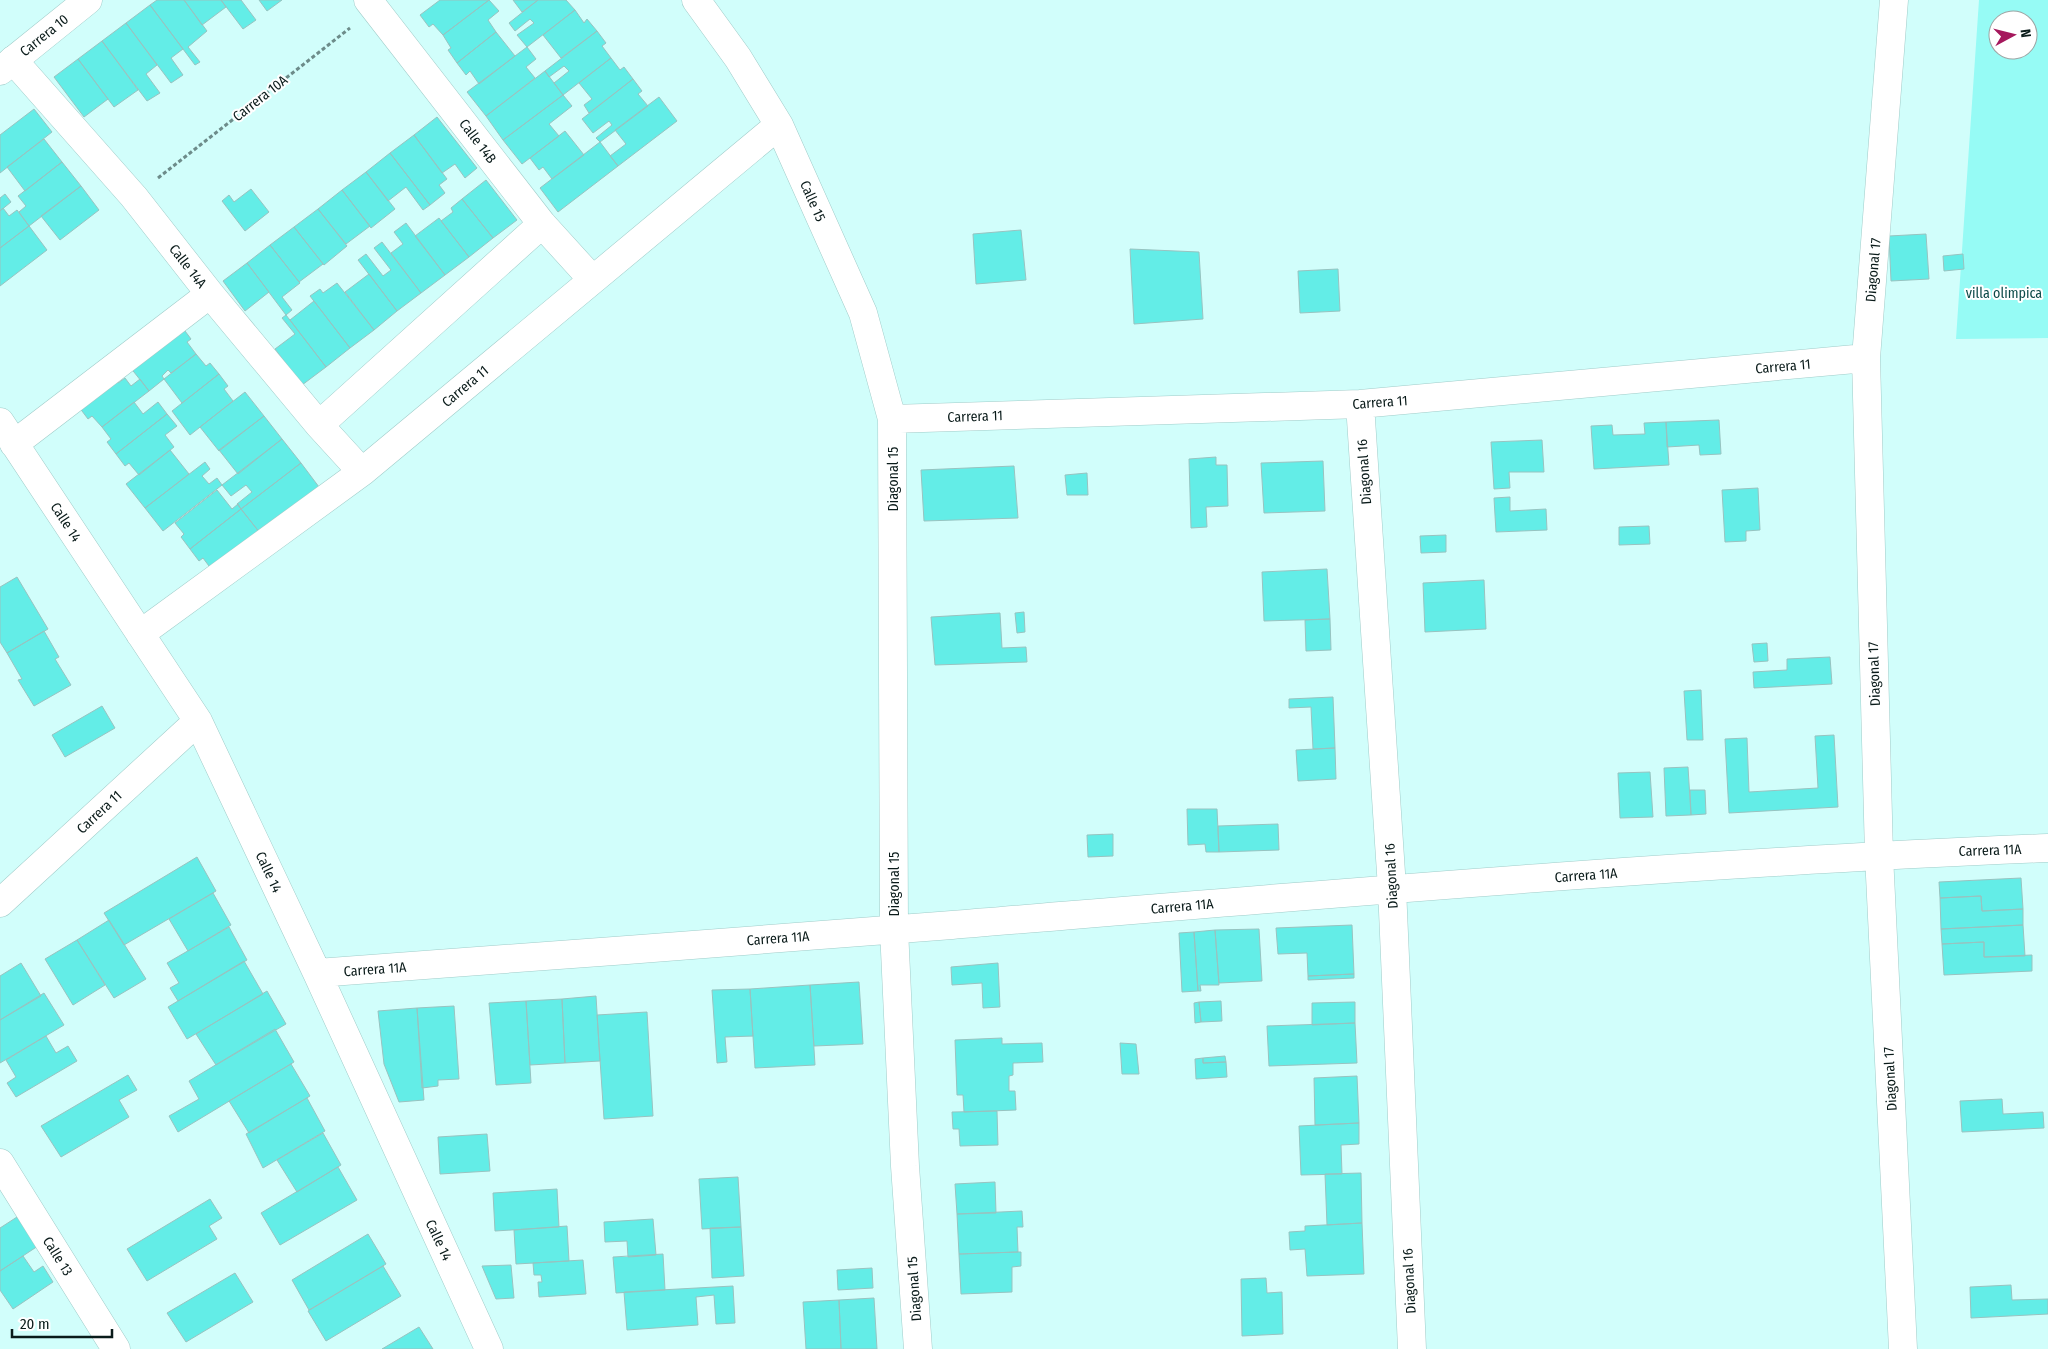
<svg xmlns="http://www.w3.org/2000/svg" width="2048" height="1349" font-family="'Fira Sans Condensed',sans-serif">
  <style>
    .green { fill: #96fbf5; fill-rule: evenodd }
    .building { fill: #63ede7; stroke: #98c3c0 }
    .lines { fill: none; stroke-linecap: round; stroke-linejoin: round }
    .minor-casing { stroke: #a0ccc9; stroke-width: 29 }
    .tertiary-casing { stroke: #a0ccc9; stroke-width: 29 }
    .path { stroke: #6d8c8a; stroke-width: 3; stroke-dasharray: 4 2.5; stroke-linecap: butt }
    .minor { stroke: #fff; stroke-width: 28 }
    .tertiary { stroke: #fff; stroke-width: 28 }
    .labels { text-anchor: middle; stroke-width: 4; stroke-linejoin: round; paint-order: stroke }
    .street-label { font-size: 14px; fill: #0a1b1a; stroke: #fff }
    .park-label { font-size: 14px; fill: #0c4b49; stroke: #fff }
  </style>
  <rect width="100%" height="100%" fill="#d1fefb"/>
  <path class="green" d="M1979,0H2048V338L1956,339ZM1998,20H2028V50H1998Z"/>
  <path class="building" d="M157,0H184L207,31L188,47L200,62L195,65L150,5Z
    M184,0H221L226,7L202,25Z
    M221,0H241L256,20L243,29Z
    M259,0H282L267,11Z
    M440,0H489L443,35L433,24L429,27L420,15Z
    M489,0L499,11L488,20L496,32L457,63L448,50L451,48L443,35Z
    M513,0H538L522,12Z
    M538,0H566L575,10L527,47L517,35L534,23L530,19L515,31L509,23Z
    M150,5L183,49L171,58L183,75L171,83L126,23Z
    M575,10L584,23L587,19L597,31L561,58L543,35Z
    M126,23L157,65L146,74L160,93L147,101L102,41Z
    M597,31L606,43L602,46L611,58L563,95L554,83L569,71L564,66L549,77L545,71Z
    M496,32L515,56L479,84L470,71L466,75L457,63Z
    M102,41L138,90L114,107L78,59Z
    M527,47L536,59L526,67L535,78L486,116L467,92Z
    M611,58L620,70L624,67L633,79L589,113L584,105L592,99L579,83Z
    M78,59L108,99L84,117L54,77Z
    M545,71L563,95L503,140L486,116Z
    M633,79L642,91L638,94L648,106L600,142L596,138L612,125L609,121L593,133L582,119Z
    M563,95L572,106L549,124L559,136L522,164L503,140Z
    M659,97L677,121L618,166L610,156L626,144L615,130Z
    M34,109L52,132L0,173V135Z
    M437,117L477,168L465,178L455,164L442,173L414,135Z
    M565,131L584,155L552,179L543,167L539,170L530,158Z
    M414,135L447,179L439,185L445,193L430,205L390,153Z
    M44,139L62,162L25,191L7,167Z
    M600,142L618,166L558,212L540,188Z
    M390,153L430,205L423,210L406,187L388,201L366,172Z
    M62,162L81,186L29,226L19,212L26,206L18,196Z
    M366,172L395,209L371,228L342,190Z
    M486,180L517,220L493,238L462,199Z
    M81,186L99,210L60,240L41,216Z
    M251,189L269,212L245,231L222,201L229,195L234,202Z
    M342,190L370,226L346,244L318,209Z
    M5,194L11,202L0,211V198Z
    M462,199L493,238L469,257L441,221L453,212L451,208Z
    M3,208L9,216L17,210L29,226L0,248V211Z
    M318,209L347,246L324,265L294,227Z
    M439,218L469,257L445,275L415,236Z
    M406,223L445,275L421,293L391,253L403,244L394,232Z
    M29,226L47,250L0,286V248Z
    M294,227L323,264L299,282L270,245Z
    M1021,230L1026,280L976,284L973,234Z
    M1926,234L1929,279L1891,281L1889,236Z
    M382,242L421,293L397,311L358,260L366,254L383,276L391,270L374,248Z
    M270,245L300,283L282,297L292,310L286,315L247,263Z
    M1130,249L1199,252L1203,319L1134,324Z
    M1963,254L1964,269L1944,271L1943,256Z
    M247,263L269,292L245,311L223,281Z
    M1338,269L1340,311L1300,313L1298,271Z
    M369,274L397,311L374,330L345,292Z
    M337,283L374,330L350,348L310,296L320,289L323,293Z
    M314,301L350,348L326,367L290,320Z
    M286,315L326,367L302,385L275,349L295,334L282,318Z
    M182,327L191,339L187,342L196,354L171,373L168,370L162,376L164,379L149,391L130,367Z
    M196,354L206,366L210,363L219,374L182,403L164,379Z
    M219,374L228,386L224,389L233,401L190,435L172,411Z
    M125,378L131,386L140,379L149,391L102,427L92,416L88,419L79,407L116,379L118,383Z
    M245,392L264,416L219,451L200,427Z
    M134,402L143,414L158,402L167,414L116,454L107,442L111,439L102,427Z
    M167,414L177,426L165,435L174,447L139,475L129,463L125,466L116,454Z
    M264,416L282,439L238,474L219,450Z
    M1719,420L1721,454L1700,455L1699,445L1667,447L1666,422Z
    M1666,422L1669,465L1594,469L1591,426L1612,425L1613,435L1645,434L1644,423Z
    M282,439L301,463L241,509L237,504L252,492L246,485L231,496L222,485Z
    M1542,440L1544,472H1509L1510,488L1494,489L1491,442Z
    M170,450L189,474L145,508L126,484Z
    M1216,457V465H1227L1228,506L1206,507L1207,527L1191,528L1189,459Z
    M1323,461L1325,511L1264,513L1261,463Z
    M205,462L210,469L202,476L209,484L217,478L222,485L163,531L145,508Z
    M301,463L319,487L260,533L241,509Z
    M1014,466L1018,518L924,521L921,470Z
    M1087,473L1088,495H1067L1065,475Z
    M1758,488L1760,530L1746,531V541L1725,542L1722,490Z
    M217,490L232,509L238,504L241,509L190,549L181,537L184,534L175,523Z
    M1510,497V511L1546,509L1547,530L1496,532L1494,498Z
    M241,509L260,533L212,570L203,558L199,561L190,549Z
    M1649,526L1650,544L1619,545V527Z
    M1446,535V552L1421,553L1420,536Z
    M1327,569L1330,619L1264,621L1262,572Z
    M17,577L48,629L7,653L0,642V587Z
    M1484,580L1486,629L1425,632L1423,583Z
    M1024,612L1025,632L1017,633L1015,613Z
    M1000,613L1002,648L1026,647L1027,662L935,665L931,617Z
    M1330,619L1331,650L1306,651L1305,620Z
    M44,631L59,657L55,659L71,685L34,706L18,680L22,679L7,653Z
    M1767,643L1768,661L1754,662L1752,644Z
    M1830,657L1832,684L1754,688L1753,672L1787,670V659Z
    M1701,690L1703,740H1687L1684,691Z
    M1333,697L1335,748L1313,749L1311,707L1289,708V699Z
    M102,706L115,728L65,757L52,735Z
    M1834,735L1838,807L1729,813L1725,739L1747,738L1749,792L1818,788L1815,736Z
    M1335,748L1336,779L1298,781L1296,750Z
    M1688,767L1691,815L1666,816L1664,768Z
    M1650,772L1653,817L1620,818L1618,773Z
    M1690,790H1705L1706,814L1691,815Z
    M1187,809H1217L1219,852H1206L1205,844L1188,845Z
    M1278,824L1279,850L1219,852L1218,826Z
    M1113,834V856L1088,857L1087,835Z
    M197,857L216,891L124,945L104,913Z
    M2021,878L2023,909L1982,911L1981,896L1940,898L1939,882Z
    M213,893L231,925L188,951L169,919Z
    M1981,896L1982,911L2023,909V925L1941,929L1940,898Z
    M109,920L146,979L114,998L77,940Z
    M1352,925L1354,974L1308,976L1307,953L1278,954L1276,928Z
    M2023,925L2025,956L1984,957V942L1942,944L1941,929Z
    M229,927L247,960L178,1001L170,988L179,983L167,963Z
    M1259,929L1262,981L1219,983L1215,930Z
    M1215,930L1219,985H1200L1201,991H1198L1194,932Z
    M1194,932L1198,991L1182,992L1179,933Z
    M77,940L105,985L73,1005L45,959Z
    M1984,942V957L2032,955V971L1944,975L1942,944Z
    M244,961L263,994L187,1039L168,1007Z
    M21,963L41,996L0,1020V976Z
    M998,963L1000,1007L983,1008L982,983L952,985L951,967Z
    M1354,974V978L1308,980V976Z
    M859,982L863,1044L814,1046L810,985Z
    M810,985L815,1065L755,1068L750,989Z
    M750,989L753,1036L725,1037L727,1062L717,1063L712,990Z
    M267,991L286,1024L216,1065L196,1034Z
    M44,993L64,1025L0,1063V1020Z
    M596,996L600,1061L565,1063L562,999Z
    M562,999L565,1063L530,1065L526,1001Z
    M526,1001L531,1083L496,1085L489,1003Z
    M1221,1001L1222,1021L1201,1022L1199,1002Z
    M1199,1002L1201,1022L1195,1023L1194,1003Z
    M1355,1002V1023L1312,1025V1003Z
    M454,1006L459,1079L438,1080V1086L422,1088L417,1008Z
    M417,1008L424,1100L399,1102L384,1064L378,1011Z
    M647,1012L653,1116L604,1119L597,1015Z
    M1355,1023L1357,1063L1269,1066L1267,1026Z
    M275,1029L294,1062L178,1132L169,1116L199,1099L189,1081Z
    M46,1036L56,1053L68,1046L77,1061L16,1097L7,1083L16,1077L6,1060Z
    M1002,1038V1044L1042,1043L1043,1062L1013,1063V1075L1009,1076V1091H1015L1016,1110L964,1112L963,1095H957L955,1040Z
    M1120,1043L1136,1044L1139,1074H1122Z
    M1225,1056L1226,1062L1203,1063V1058Z
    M1203,1058V1063L1226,1062L1227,1077L1196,1079L1195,1059Z
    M291,1064L310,1096L249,1133L229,1101Z
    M128,1075L137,1090L119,1100L129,1117L61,1157L41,1126Z
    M1357,1076L1359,1123L1315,1125L1314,1078Z
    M307,1098L325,1131L263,1168L246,1134Z
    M2002,1099L2003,1114L2043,1112L2044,1128L1962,1132L1960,1101Z
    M997,1111L998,1145L960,1146L959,1129H953L952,1112Z
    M1359,1123V1144L1341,1145L1342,1174L1301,1175L1299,1126Z
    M323,1133L341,1165L297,1192L277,1160Z
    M487,1134L490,1171L440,1174L438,1137Z
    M338,1167L357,1200L280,1245L261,1213Z
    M1361,1173L1362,1223L1327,1225L1325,1174Z
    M738,1177L741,1227L702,1229L699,1179Z
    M995,1182L996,1213L957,1214L955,1184Z
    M557,1189L559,1227L495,1231L493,1193Z
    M210,1199L222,1218L209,1226L217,1239L147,1281L127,1249Z
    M1022,1211L1023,1227H1017L1018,1252L959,1254L957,1214Z
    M17,1217L38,1246L0,1271V1228Z
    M653,1219L656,1255L628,1257L627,1241L605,1242L604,1222Z
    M1362,1223L1364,1274L1307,1276L1305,1249L1290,1250L1289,1232L1305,1231V1226Z
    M567,1226L569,1261L516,1264L514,1230Z
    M741,1227L744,1276L712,1278L710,1228Z
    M368,1234L386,1264L309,1310L292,1280Z
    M1018,1252H1021V1266L1012,1267V1292L961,1294L959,1254Z
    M663,1254L665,1290L616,1293L613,1257Z
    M23,1256L34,1272L43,1266L53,1282L13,1309L0,1290V1271Z
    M583,1260L586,1294L539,1297L538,1282H542L541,1275H534L533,1263Z
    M511,1265L514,1298L496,1299L482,1266Z
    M383,1266L401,1296L326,1341L308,1311Z
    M872,1268L873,1288L838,1290L837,1270Z
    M235,1273L253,1302L186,1342L167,1313Z
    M1266,1278L1267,1293L1282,1292L1283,1334L1242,1336L1241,1279Z
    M2011,1285L2012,1300L2048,1299V1314L1971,1318L1970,1287Z
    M733,1286L735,1323L716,1324L714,1295L696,1297L698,1325L627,1330L624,1292Z
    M874,1298L877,1349H841L839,1300Z
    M839,1300L841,1349H806L803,1302Z
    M419,1327L433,1349H382Z"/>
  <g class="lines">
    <defs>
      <path id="minor" d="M368,0L542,224L592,279
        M696,0L738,58L779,125L863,313L892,419L894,929L905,1166L918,1349
        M1894,0L1866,358L1879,855L1903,1349
        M13,60L134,197L210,294L319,425L362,472
        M1360,404L1392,888L1412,1349
        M892,419L1360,404L1866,358
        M0,422L198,721L317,973L489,1349
        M319,425L542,224
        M14,444L210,294
        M140,634L362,472L779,125
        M0,903L198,721
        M317,973C529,957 740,942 952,925C1317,895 1682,863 2048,848
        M0,1163L116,1349"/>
      <path id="tertiary" d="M0,71L88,0"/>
    </defs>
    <use href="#minor" class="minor-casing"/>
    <use href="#tertiary" class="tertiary-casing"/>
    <path class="path" d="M158,178L350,28"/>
    <use href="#minor" class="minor"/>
    <use href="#tertiary" class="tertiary"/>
  </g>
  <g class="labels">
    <g class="street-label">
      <text transform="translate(44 35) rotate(-39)" y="5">Carrera 10</text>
      <text transform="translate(260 98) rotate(-38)" y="5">Carrera 10A</text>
      <text transform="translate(478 141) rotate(53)" y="5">Calle 14B</text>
      <text transform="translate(813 201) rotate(66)" y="5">Calle 15</text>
      <text transform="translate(188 266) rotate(52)" y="5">Calle 14A</text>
      <text transform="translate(1873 270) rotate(-85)" y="5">Diagonal 17</text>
      <text transform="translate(1783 366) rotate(-5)" y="5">Carrera 11</text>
      <text transform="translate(465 386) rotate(-40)" y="5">Carrera 11</text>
      <text transform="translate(1380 402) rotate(-4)" y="5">Carrera 11</text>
      <text transform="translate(975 416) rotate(-2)" y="5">Carrera 11</text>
      <text transform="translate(1364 472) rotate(-94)" y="5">Diagonal 16</text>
      <text transform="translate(893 479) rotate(-90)" y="5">Diagonal 15</text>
      <text transform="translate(66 522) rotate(57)" y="5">Calle 14</text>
      <text transform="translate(1874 674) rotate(-92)" y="5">Diagonal 17</text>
      <text transform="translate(99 812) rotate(-43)" y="5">Carrera 11</text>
      <text transform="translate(1990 850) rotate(-2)" y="5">Carrera 11A</text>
      <text transform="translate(269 872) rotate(65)" y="5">Calle 14</text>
      <text transform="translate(1586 875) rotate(-4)" y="5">Carrera 11A</text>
      <text transform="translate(1391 876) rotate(-93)" y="5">Diagonal 16</text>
      <text transform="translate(894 884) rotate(-90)" y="5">Diagonal 15</text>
      <text transform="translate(1182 906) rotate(-5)" y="5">Carrera 11A</text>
      <text transform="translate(778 938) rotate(-4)" y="5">Carrera 11A</text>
      <text transform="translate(375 969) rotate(-4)" y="5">Carrera 11A</text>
      <text transform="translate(1890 1079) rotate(-93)" y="5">Diagonal 17</text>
      <text transform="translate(439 1240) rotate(65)" y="5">Calle 14</text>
      <text transform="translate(58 1256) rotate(58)" y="5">Calle 13</text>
      <text transform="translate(1409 1281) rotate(-93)" y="5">Diagonal 16</text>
      <text transform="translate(914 1289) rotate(-94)" y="5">Diagonal 15</text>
    </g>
    <g class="park-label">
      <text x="2004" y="298">villa olimpica</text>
    </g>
  </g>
  <g transform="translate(2013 35) rotate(83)"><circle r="24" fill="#ffffff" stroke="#9da4a3"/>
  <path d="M0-4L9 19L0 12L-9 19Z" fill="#a5185d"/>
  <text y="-8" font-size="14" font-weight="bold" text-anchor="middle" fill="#0a1b1a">N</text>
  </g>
  <path d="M12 1329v8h100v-8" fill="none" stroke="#0a1b1a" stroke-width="2.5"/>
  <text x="20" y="1329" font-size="15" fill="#0a1b1a" stroke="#ffffff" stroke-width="4" paint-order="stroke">20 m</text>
</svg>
